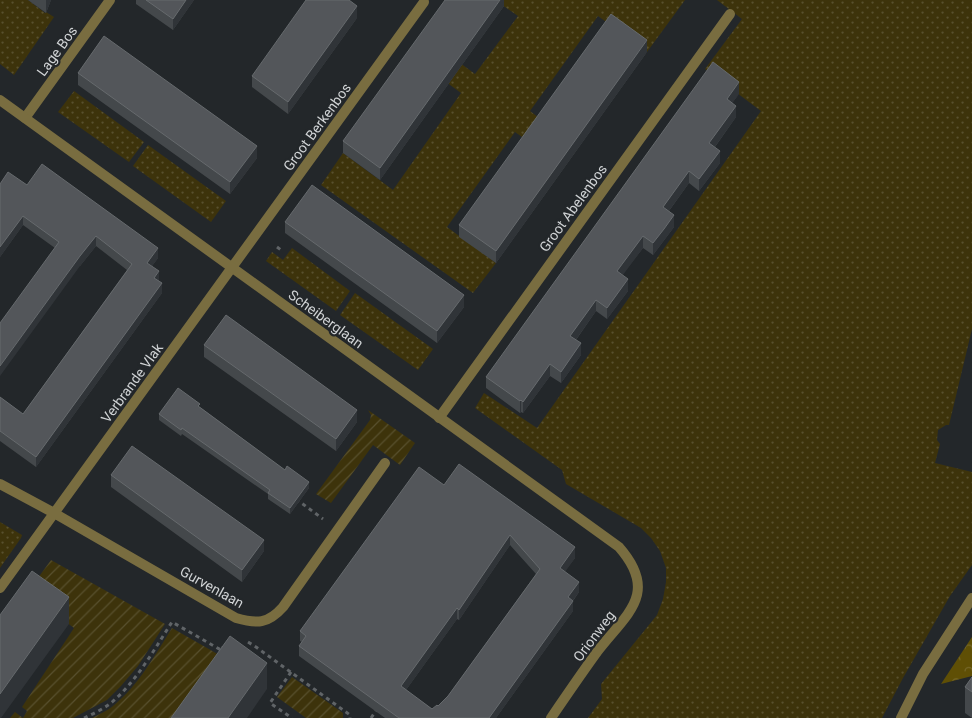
<svg xmlns="http://www.w3.org/2000/svg" width="972" height="718" font-family="Roboto,sans-serif">
  <style>
    .grass { fill: url(#grass-dots) }
    .forest { fill: url(#forest-crowns) }
    .garden { fill: url(#garden-furrows) }
    .lines { fill: none; stroke-linecap: round; stroke-linejoin: round }
    .path { stroke: #606467; stroke-width: 3; stroke-dasharray: 4 4; stroke-linecap: butt }
    .minor { stroke: #796d40; stroke-width: 10 }
    .tertiary { stroke: #796d40; stroke-width: 10 }
    .wall { fill: #44484b; fill-rule: evenodd }
    .shaded-wall { fill: #303438 }
    .building { fill: #53565a; stroke: #666a6d; fill-rule: evenodd }
    .labels { text-anchor: middle; stroke-width: 4.5; stroke-linejoin: round; paint-order: stroke }
    .street-label { font-size: 14px; fill: #d0d3d5; stroke: #23272a }
  </style>
  <defs>
    <pattern id="grass-dots" width="8" height="8" patternUnits="userSpaceOnUse" patternTransform="scale(1.25)"><rect width="8" height="8" fill="#3d330b"/><path d="M2 2h.1M6 6h.1" fill="none" stroke="#58502e" stroke-width="1.8" stroke-linecap="round"/></pattern>
    <pattern id="forest-crowns" width="20" height="18" patternUnits="userSpaceOnUse" patternTransform="scale(1.25)"><rect width="20" height="18" fill="#5f4f05"/><path d="M2 6a3 3 0 1 1 6 0M12 15a3 3 0 1 1 6 0" fill="none" stroke="#756729"/></pattern>
    <pattern id="garden-furrows" width="10" height="10" patternUnits="userSpaceOnUse" patternTransform="scale(1.25)"><rect width="10" height="10" fill="#3d330b"/><path d="M-1 1l2-2M0 10L10 0M9 11l2-2" fill="none" stroke="#58502e"/></pattern>
  </defs>
  <rect width="100%" height="100%" fill="#23272a"/>
  <path class="grass" d="M0,0H28L45,13L46,12L54,17L14,75L0,64Z
    M495,0H685L647,52L598,16L530,111L578,148L564,167L515,132L447,227L496,263L473,293L321,185L343,153L393,190L461,93L412,57L426,38L475,74L518,16Z
    M717,0H972V329L949,425H946L938,430L937,440L940,444L935,463L972,472V565L950,596L903,678L882,718H588L602,699L601,684L657,615L663,599L666,582V568L660,551L651,538L641,528L566,484L562,470L475,408L484,393L537,428L761,111L705,69L742,19Z
    M74,91L144,142L129,162L58,112Z
    M148,145L226,201L211,222L133,166Z
    M292,248L350,291L336,311L266,261L272,252L283,260Z
    M355,293L433,349L418,370L340,315Z
    M0,522L22,535L21,538L0,568Z"/>
  <path class="forest" d="M972,637V676L941,684Z"/>
  <path class="garden" d="M368,410L415,443L400,465L373,445L331,503L316,494L370,420L371,415Z
    M51,560L165,624L138,666L121,686L107,700L73,718H10L15,712L23,718L27,711L22,707L74,628L27,593Z
    M172,628L221,656L182,718H92C99,714 107,711 113,706C138,686 155,655 172,628Z
    M292,677L343,713V718H306L277,697Z"/>
  <g class="lines">
    <path class="path" d="M277,247L281,250
      M296,499L323,519
      M248,642L256,647L350,715V718
      M291,672L270,703L292,718
      M84,718C93,714 103,709 111,703C136,682 154,650 172,622L221,650L223,647
      M371,718L378,708"/>
    <path class="minor" d="M25,118L110,0
      M439,418L730,14
      M0,484L54,513L236,618C257,624 268,624 283,607L385,463
      M0,588L424,2
      M901,718L923,674L972,598"/>
    <path class="tertiary" d="M0,100L619,547C660,594 626,614 597,652C581,674 566,696 551,718"/>
  </g>
  <path class="wall" d="M28,0H51L46,13Z
    M136,0H194L173,30L136,4Z
    M504,0V6L380,180L343,153V141Z
    M357,18L288,114L252,87V76Z
    M647,52L496,263L459,237V225Z
    M78,73L257,158L230,194L78,85Z
    M739,94L732,103L736,117L715,147L720,163L699,191L689,183L669,211L674,227L653,255L643,248L622,275L628,291L607,319L596,311L576,340L581,355L561,383L550,376L523,413L521,412L520,413L486,388V377Z
    M0,184L27,185L158,258L152,266L159,281L162,293L36,467L0,441V397L23,414L127,270L96,246L80,266L23,225L0,257Z
    M285,222L464,307L437,343L285,233Z
    M204,345L357,422L336,451L204,357Z
    M200,407L309,488L290,514L268,499V494L182,434L181,436L159,420V414Z
    M111,475L264,551L242,582L111,487Z
    M444,485L575,558L564,572L579,592L573,601V611L496,718H385L299,656V646L302,642L300,641V631ZM510,545L536,574L448,696L438,706L432,709L406,690L457,619L459,620Z
    M972,677V718L965,713V687Z"/>
  <path class="shaded-wall" d="M46,0H51L46,13Z
    M186,0H194L173,30V19Z
    M500,0H504V6L380,180V168Z
    M357,6V18L288,114V102Z
    M647,40V52L496,263V251Z
    M739,82V94L727,110V99Z
    M736,106V117L709,155V143Z
    M257,146V158L230,194V182Z
    M720,151V163L699,191V179Z
    M689,171V183L663,219V207Z
    M674,215V227L653,255V243Z
    M23,216V225L0,257V247Z
    M96,236V246L80,266L0,376V366L80,256Z
    M643,236V248L617,283V271Z
    M158,248V258L147,273V263Z
    M159,271V281L154,278Z
    M628,279V291L607,319V308Z
    M162,283V293L36,467V457Z
    M464,295V307L437,343V331Z
    M596,300V311L570,348V336Z
    M581,343V355L561,383V372Z
    M550,364V376L523,413V402Z
    M521,400V412L520,413V401Z
    M357,410V422L336,451V439Z
    M309,482V488L290,514V508Z
    M510,535V545L459,620V610Z
    M264,540V551L242,582V570Z
    M575,547V558L560,579V568Z
    M579,582V592L568,607V597Z
    M69,597V624L1,718H0V694Z
    M573,601V611L496,718H489Z
    M457,608V619L401,697V686Z
    M267,663V689L247,718H228Z"/>
  <path class="building" d="M146,0H186L173,19Z
    M306,0H349L357,6L288,102L252,76Z
    M445,0H500L380,168L343,141Z
    M611,14L647,40L496,251L459,225Z
    M104,36L257,146L230,182L78,73Z
    M713,62L739,82L727,99L736,106L709,143L720,151L699,179L689,171L663,207L674,215L664,229L653,243L643,236L617,271L628,279L607,308L596,300L570,336L581,343L561,372L550,364L523,402L521,400L520,401L486,377Z
    M42,164L158,248L147,263L159,271L154,278L162,283L36,457L0,431V397L23,414L132,264L96,236L80,256L0,366V323L59,242L23,216L0,247V184L8,172L27,185Z
    M312,185L464,295L437,331L285,222Z
    M226,315L357,410L336,439L204,345Z
    M178,388L200,404L198,406L285,470L287,466L309,482L290,508L268,493L270,490L182,428L181,430L159,414Z
    M132,446L264,540L242,570L111,475Z
    M459,464L575,547L560,568L579,582L568,597L573,601L489,718H399L299,646L306,636L300,631L419,467L444,485ZM510,535L540,569L448,696L438,706L437,705L432,709L401,686L457,608L459,610Z
    M32,571L69,597L0,694V615Z
    M230,636L267,663L228,718H171Z
    M972,677V692L965,687Z"/>
  <g class="labels">
    <g class="street-label">
      <text transform="translate(57 51) rotate(-54)" y="5">Lage Bos</text>
      <text transform="translate(317 127) rotate(-54)" y="5">Groot Berkenbos</text>
      <text transform="translate(573 208) rotate(-54)" y="5">Groot Abelenbos</text>
      <text transform="translate(326 319) rotate(36)" y="5">Scheiberglaan</text>
      <text transform="translate(132 383) rotate(-54)" y="5">Verbrande Vlak</text>
      <text transform="translate(212 587) rotate(29)" y="5">Gurvenlaan</text>
      <text transform="translate(594 636) rotate(-53)" y="5">Orionweg</text>
    </g>
  </g>
</svg>
